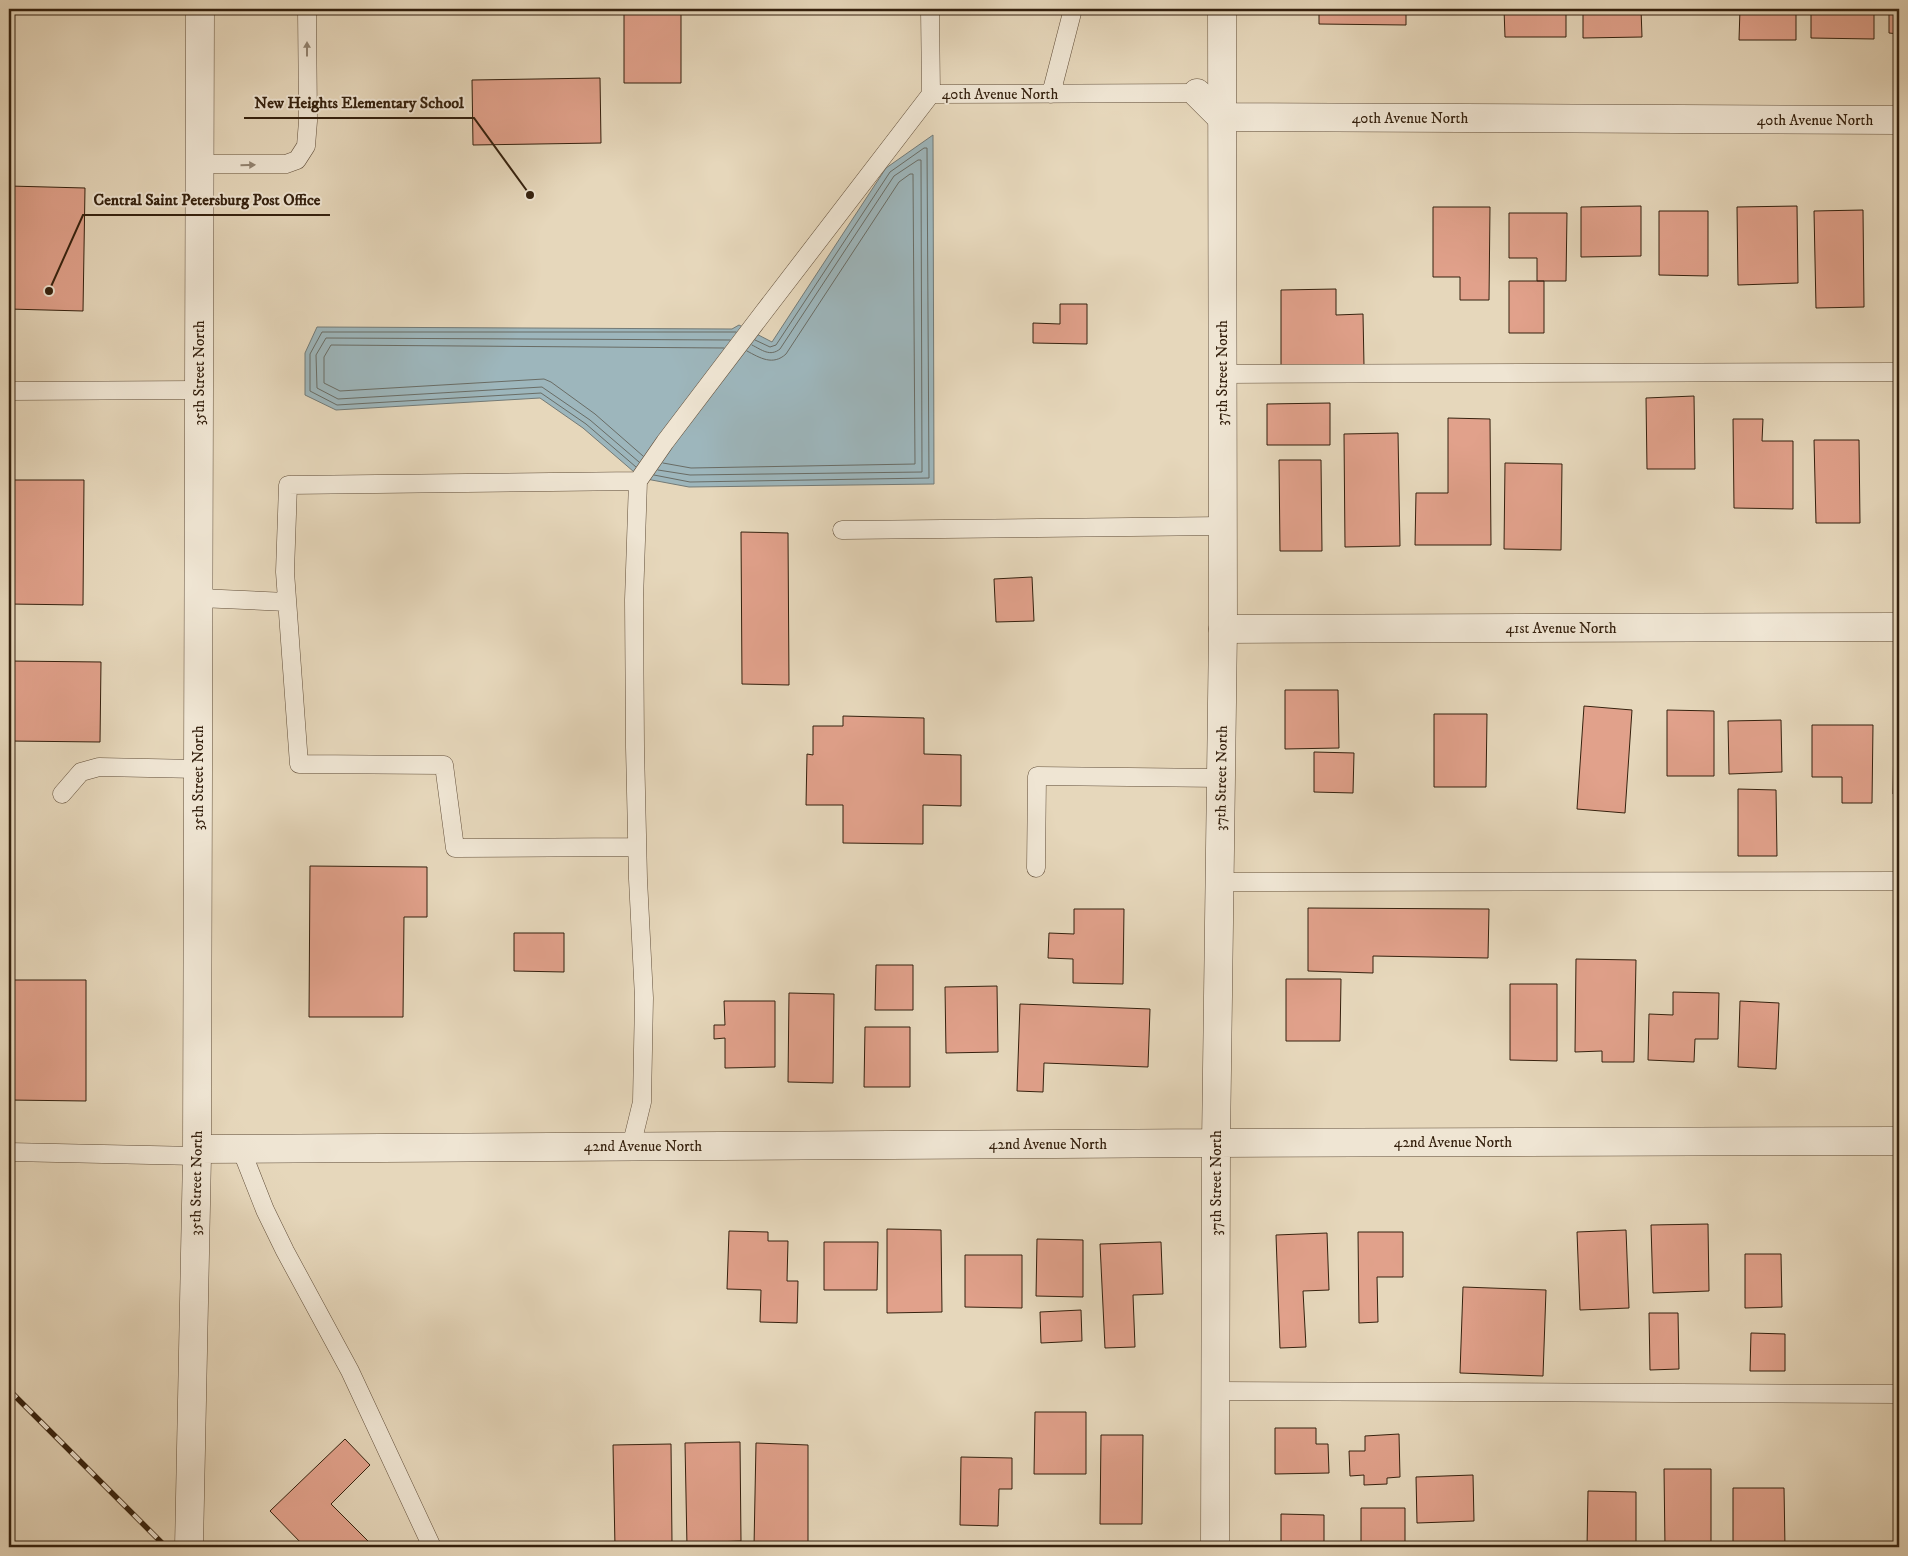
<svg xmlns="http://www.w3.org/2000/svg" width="1908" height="1556" font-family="'IM FELL DW Pica',serif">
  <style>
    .water { fill: #9db6bc; stroke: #737a76 }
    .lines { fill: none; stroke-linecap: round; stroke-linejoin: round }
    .shore { stroke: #696c65; stroke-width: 1 }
    .building { fill: #e1a18b; stroke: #35210e }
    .service-casing { stroke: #614e39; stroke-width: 19 }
    .minor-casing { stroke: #614e39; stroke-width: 29 }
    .tertiary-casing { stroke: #614e39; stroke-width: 29 }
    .service { stroke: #efe5d3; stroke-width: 18 }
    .minor { stroke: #efe5d3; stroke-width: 28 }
    .tertiary { stroke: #efe5d3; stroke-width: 28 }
    .rail-casing { stroke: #35210e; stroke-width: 5.5 }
    .rail { stroke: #efe5d3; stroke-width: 4; stroke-dasharray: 11; stroke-linecap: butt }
    .oneway { fill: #928370 }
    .labels { text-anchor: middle; stroke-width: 4; stroke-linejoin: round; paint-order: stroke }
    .street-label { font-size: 15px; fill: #35210e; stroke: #efe5d3 }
    .leader { fill: none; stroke: #35210e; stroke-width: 2 }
    .callout-dot { fill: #35210e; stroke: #efe5d3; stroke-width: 2 }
    .callout-label { font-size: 16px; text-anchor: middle; font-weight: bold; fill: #35210e; stroke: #efe5d3; stroke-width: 4; stroke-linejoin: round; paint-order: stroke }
  </style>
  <rect width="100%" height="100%" fill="#e6d7bb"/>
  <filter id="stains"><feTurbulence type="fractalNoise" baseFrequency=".004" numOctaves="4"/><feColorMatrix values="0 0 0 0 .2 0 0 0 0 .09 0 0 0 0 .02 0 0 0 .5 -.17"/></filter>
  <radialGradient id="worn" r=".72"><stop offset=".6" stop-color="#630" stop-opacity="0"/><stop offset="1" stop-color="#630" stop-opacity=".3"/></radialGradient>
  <path class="water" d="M933,135L934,484L689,487L641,478L583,428L540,398L336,410L305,395V353L317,327L732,329L739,325L772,342L886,168Z"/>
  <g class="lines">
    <path class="shore" d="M643,456L595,414L551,382L544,379L340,391L324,383V357L331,345L724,348
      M639,462L590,420L542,387L338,399L317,388L316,355L326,338L730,340
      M663,463L691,468L915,464L913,174H910L899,182L786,354C773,366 760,358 747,351
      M636,467L586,424L541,393L337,405L310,391V354L322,332H736
      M658,470L690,475L922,472L921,160H918L894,176L780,349C770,357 762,350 752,345
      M654,475L690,482L929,478L927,148H924L890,172L776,345L770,347L755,340"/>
  </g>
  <path class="building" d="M1319,9H1406V25L1319,24Z
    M1504,9H1566V37H1505Z
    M1583,9H1641L1642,37L1583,38Z
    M1740,9H1796V40H1739Z
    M1811,9H1874V39L1811,38Z
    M1889,9H1899V34L1889,33Z
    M624,12H681V83H624Z
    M600,78L601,143L473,145L472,80Z
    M9,186L85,188L83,311L9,309Z
    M1641,206V256L1581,257V207Z
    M1797,206L1798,283L1738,285L1737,207Z
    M1433,207H1490L1489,300H1460V277H1433Z
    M1863,210L1864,307L1816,308L1814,211Z
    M1659,211H1708V276L1659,275Z
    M1509,213H1567L1566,281H1537V258H1509Z
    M1509,281H1544V333H1509Z
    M1336,289V315L1363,314L1364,366L1281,367V290Z
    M1060,304H1087V344L1033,343V323L1060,324Z
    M1694,396L1695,469H1647L1646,398Z
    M1330,403V445H1267V404Z
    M1448,418L1490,419L1491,545H1415L1416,493H1448Z
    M1733,419H1763L1762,441H1793V509L1734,508Z
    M1398,433L1400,546L1345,547L1344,434Z
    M1814,440H1859L1860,523H1816Z
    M1279,460H1321L1322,551H1280Z
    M1505,463L1562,464L1561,550L1504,549Z
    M9,480H84L83,605L9,604Z
    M741,532L788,533L789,685L742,684Z
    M1032,577L1034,621L996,622L994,579Z
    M9,661L101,662L100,742L9,741Z
    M1285,690H1338L1339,748L1285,749Z
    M1584,706L1632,710L1625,813L1577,809Z
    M1667,710L1714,711V776H1667Z
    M1434,714H1487L1486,787H1434Z
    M843,716L924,718V754L961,755V806L923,805V844L843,843V805H806L807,754L813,755V726H843Z
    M1781,720L1782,772L1729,774L1728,721Z
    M1812,725H1873L1872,803H1842V777H1812Z
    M1894,737H1899V794H1893Z
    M1314,752L1354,753L1353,793L1314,792Z
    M1738,789L1776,790L1777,856H1738Z
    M310,866L427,867V917H404L403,1017H309Z
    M1308,908L1489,909L1488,958L1373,956V973L1308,971Z
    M1074,909H1124L1123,984L1073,983V959L1048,958L1049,933L1074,934Z
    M514,933H564V972L514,971Z
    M1576,959L1636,960L1634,1062H1602V1051L1575,1052Z
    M876,965H913V1010H875Z
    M1286,979H1341L1340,1041H1286Z
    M9,980H86V1101L9,1100Z
    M1510,984H1557V1061L1510,1060Z
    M997,986L998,1052L946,1053L945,987Z
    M1673,992L1719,993L1718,1039H1695L1694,1062L1648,1060L1649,1014L1673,1015Z
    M789,993L834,994L833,1083L788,1082Z
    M724,1001H775V1067L725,1068V1038L714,1039V1025H725Z
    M1740,1001L1779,1003L1776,1069L1738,1067Z
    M1020,1004L1150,1009L1148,1067L1044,1063L1043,1092L1017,1091Z
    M865,1027H910V1087H864Z
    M1708,1224L1709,1291L1653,1293L1651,1225Z
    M887,1229L941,1230L942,1312L887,1313Z
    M1626,1230L1629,1308L1580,1310L1577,1232Z
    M729,1231L768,1232V1241H788L787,1281H798L797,1323L760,1322L761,1290L727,1289Z
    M1358,1232H1403V1277H1377L1378,1322L1359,1323Z
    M1327,1233L1329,1290L1303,1291L1306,1347L1280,1348L1276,1235Z
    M1037,1239L1083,1240V1297L1036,1296Z
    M824,1242H878L877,1290H824Z
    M1161,1242L1163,1294L1133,1295L1135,1347L1105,1348L1100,1244Z
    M1745,1254H1781L1782,1307L1745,1308Z
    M965,1255H1022V1308L965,1307Z
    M1463,1287L1546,1290L1543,1376L1460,1373Z
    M1081,1310L1082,1341L1041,1343L1040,1312Z
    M1649,1313H1678L1679,1369L1650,1370Z
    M1751,1333L1785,1334V1371H1750Z
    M1035,1412H1086V1474H1034Z
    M1275,1428H1316V1444H1328L1329,1473L1275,1474Z
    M1399,1434L1400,1477L1387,1478V1484L1364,1485V1475L1350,1476L1349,1451H1365V1436Z
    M1101,1435H1143L1142,1524H1100Z
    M345,1439L370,1465L331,1504L374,1547H305L270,1511Z
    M740,1442L741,1541L714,1542V1547H687L685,1443Z
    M756,1443L808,1445V1547H754Z
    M671,1444L672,1543H643V1547H615L613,1445Z
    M961,1457L1012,1458V1489H999L998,1526L960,1525Z
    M1664,1469H1711V1547H1665Z
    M1473,1475L1474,1521L1417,1523L1416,1477Z
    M1733,1488H1784L1785,1547H1733Z
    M1588,1491L1636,1492V1547H1587Z
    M1361,1508H1405V1547H1361Z
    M1281,1514L1324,1515V1547H1281Z"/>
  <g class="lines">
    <defs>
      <path id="service" d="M931,94L1197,93
        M1051,94L1073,9
        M200,164H286L297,160L306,146L308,121L307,9
        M1222,374L1899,372
        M9,391L199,390
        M842,530L1223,526
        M199,598L287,602
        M62,794L81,772L99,767L198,769
        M637,847L455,848L444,765L299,764L285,572L288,485L638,481
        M1036,868L1037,776L1221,778
        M1220,882L1899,881
        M631,1147L642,1102L644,998L638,879L635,747L634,600L638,481L665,442L763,313L931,94L930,9
        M241,1149L265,1210L285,1251L350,1371L432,1547
        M9,1152L197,1156
        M1215,1391L1899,1394"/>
      <path id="minor" d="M1197,93L1221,117L1899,120
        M1223,629L1899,627
        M1215,1547L1216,1143L1899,1141"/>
      <path id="tertiary" d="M197,1149L1216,1143L1223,629L1222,9
        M189,1547L197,1156L200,9"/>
    </defs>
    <use href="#service" class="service-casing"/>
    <use href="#minor" class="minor-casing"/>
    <use href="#tertiary" class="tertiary-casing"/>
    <use href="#service" class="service"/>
    <use href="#minor" class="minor"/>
    <use href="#tertiary" class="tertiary"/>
    <defs>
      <path id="rail" d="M9,1390L166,1547"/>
    </defs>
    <use href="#rail" class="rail-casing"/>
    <use href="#rail" class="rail"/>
  </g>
  <defs><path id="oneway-solid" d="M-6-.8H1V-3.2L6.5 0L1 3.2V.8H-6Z" transform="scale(1.25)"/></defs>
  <g class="oneway">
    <use href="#oneway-solid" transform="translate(307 49) rotate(-90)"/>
    <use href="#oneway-solid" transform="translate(248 165) rotate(-1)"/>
  </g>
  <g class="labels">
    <g class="street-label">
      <text x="1000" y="99">40th Avenue North</text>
      <text x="1410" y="123">40th Avenue North</text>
      <text x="1815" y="125">40th Avenue North</text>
      <text transform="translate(199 373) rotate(-90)" y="5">35th Street North</text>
      <text transform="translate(1222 373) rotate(-90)" y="5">37th Street North</text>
      <text x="1561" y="633">41st Avenue North</text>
      <text transform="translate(198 778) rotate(-90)" y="5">35th Street North</text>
      <text transform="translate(1221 778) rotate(-89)" y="5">37th Street North</text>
      <text x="1453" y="1147">42nd Avenue North</text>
      <text x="1048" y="1149">42nd Avenue North</text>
      <text x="643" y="1151">42nd Avenue North</text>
      <text transform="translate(196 1183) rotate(-89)" y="5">35th Street North</text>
      <text transform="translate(1216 1183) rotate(-90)" y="5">37th Street North</text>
    </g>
  </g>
  <path class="leader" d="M530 195L474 118H244M49 291L83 215H330"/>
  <g class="callout-dot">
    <circle cx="530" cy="195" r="5"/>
    <circle cx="49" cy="291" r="5"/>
  </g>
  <g class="callout-label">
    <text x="359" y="108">New Heights Elementary School</text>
    <text x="207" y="205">Central Saint Petersburg Post Office</text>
  </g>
  <rect width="1908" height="1556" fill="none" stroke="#e6d7bb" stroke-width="30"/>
  <rect x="10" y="10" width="1888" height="1536" fill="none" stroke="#35210e" stroke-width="2.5"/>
  <rect x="15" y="15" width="1878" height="1526" fill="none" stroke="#35210e"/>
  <rect width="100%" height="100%" filter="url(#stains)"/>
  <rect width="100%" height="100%" fill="url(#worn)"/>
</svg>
